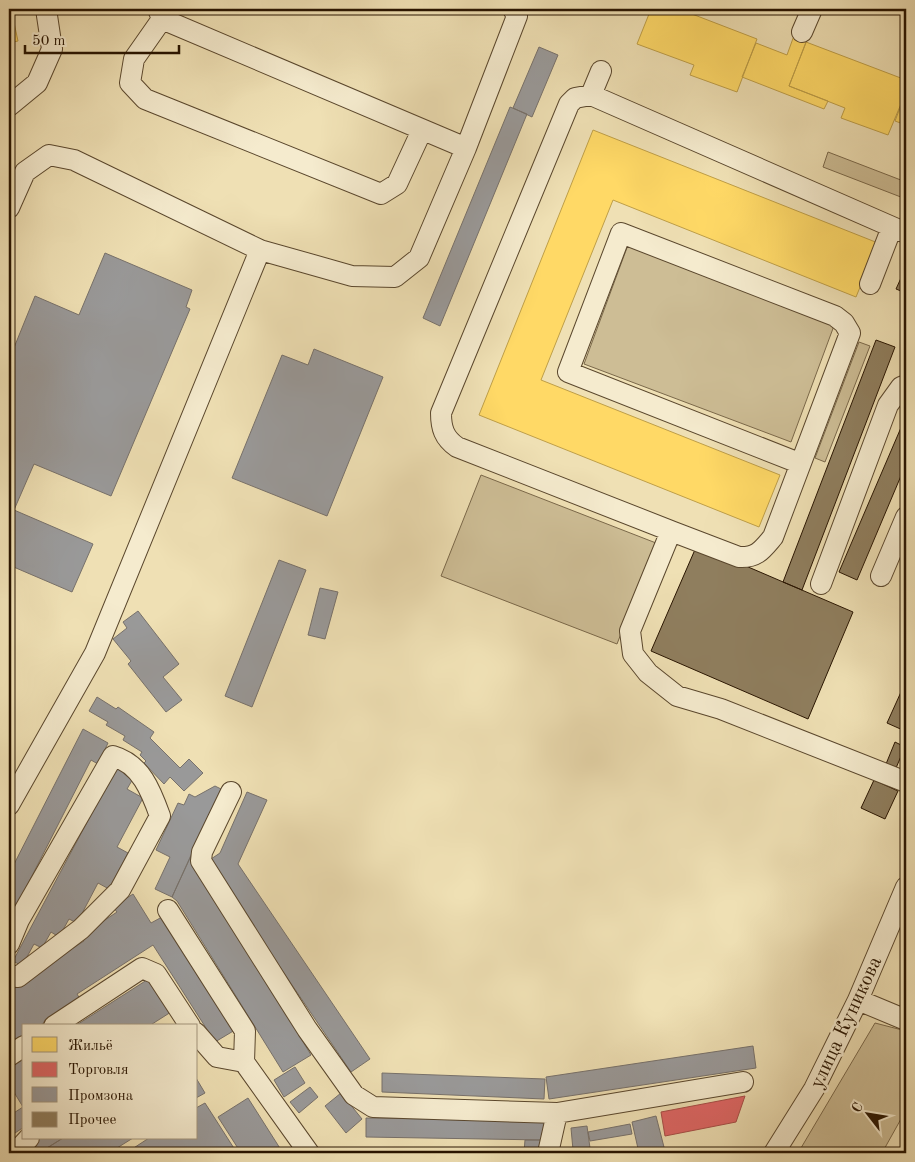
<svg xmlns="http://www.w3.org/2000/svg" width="915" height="1162" font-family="'Old Standard TT',serif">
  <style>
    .green { fill: #cdbd95; stroke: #7a684a }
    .homes { fill: #ffd966; stroke: #be9e47 }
    .shops { fill: #e06666; stroke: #a94d47 }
    .industry { fill: #999; stroke: #77716b }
    .building { fill: #8f7e5e; stroke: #281400 }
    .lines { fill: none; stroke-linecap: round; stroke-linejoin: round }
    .minor-casing { stroke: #5a472d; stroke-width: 22 }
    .minor { stroke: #f5ebce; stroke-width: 20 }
    .labels { text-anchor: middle; stroke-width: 5; stroke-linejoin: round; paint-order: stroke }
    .street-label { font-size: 20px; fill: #281400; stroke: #f5ebce }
  </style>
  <rect width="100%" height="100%" fill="#efe0b4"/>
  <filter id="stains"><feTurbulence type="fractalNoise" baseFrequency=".004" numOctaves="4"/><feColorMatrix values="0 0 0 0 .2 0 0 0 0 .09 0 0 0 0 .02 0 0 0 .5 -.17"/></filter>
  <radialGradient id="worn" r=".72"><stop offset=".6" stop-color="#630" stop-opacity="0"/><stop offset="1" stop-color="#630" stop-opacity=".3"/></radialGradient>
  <path class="green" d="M828,152L906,182V199L823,167Z
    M628,245L835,323L791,442L584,364Z
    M859,342L870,346L825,462L815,458Z
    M481,475L656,543L617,644L441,576Z
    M875,1023L906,1031V1110L882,1153H798Z"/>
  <path class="homes" d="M651,9H679L757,39L737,92L690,75L694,65L637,44Z
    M13,18L18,41L9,43V19Z
    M796,30L809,35L789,86L828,101L824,109L742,77L756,43L787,55Z
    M806,42L906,80V92L888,135L841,118L845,108L789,86Z
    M906,92V125L895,121Z
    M593,130L878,243L856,297L613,200L541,380L780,475L759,527L479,415Z"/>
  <path class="shops" d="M745,1096L736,1122L665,1136L661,1112Z"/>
  <path class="industry" d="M887,9H906V15Z
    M539,47L558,55L532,117L513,108Z
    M510,107L527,114L440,326L423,318Z
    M105,253L192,290L186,307L190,309L111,496L34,464L14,510L93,544L72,592L9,565V360L35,296L79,315Z
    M314,349L383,377L327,516L232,478L282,355L308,365Z
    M279,560L306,570L252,707L225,696Z
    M320,588L338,592L325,639L308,635Z
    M138,611L179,664L163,677L182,700L166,712L128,664L131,661L113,639L127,628L123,622Z
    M97,697L116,709L118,707L154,732L150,738L180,768L189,759L203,773L184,791L170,777L164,784L144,763L146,761L140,755L142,752L123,740L125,736L106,725L108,722L89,711Z
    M83,729L108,743L98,764L91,760L9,921V874Z
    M116,768L134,777L127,789L143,798L117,847L128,853L109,889L98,883L77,923L69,919L59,937L51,932L42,948L34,944L22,966L13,961Z
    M215,786L221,789L172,897L155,889L170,857L156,850L178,803L184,805L189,794L195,797Z
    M247,792L267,800L238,864L370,1059L351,1072L208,861L220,853Z
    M191,856L311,1055L283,1072L177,901L172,897Z
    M133,894L151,923L162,917L235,1030L215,1042L153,945L77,994L80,999L39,1026H24V1036L9,1046V997L11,995L9,990L84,941L81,936L117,912L113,907Z
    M150,978L171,1012L149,1026H75Z
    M753,1046L756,1068L549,1099L546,1077Z
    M24,1058V1127L9,1137V1116L23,1107L9,1084V1068Z
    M295,1067L305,1083L284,1097L274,1080Z
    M382,1073L545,1079L544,1099L382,1092Z
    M196,1078L205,1093L196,1098Z
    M310,1087L318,1097L299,1113L290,1102Z
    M341,1093L362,1119L346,1133L325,1106Z
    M248,1098L283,1153H241L218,1117Z
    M205,1103L237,1153H126L149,1138H196V1108Z
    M656,1116L665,1151L639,1153L632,1122Z
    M366,1118L545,1121L544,1140L366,1137Z
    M630,1124L632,1134L590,1141L588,1132Z
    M587,1126L590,1148L573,1150L571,1128Z
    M36,1138H63L39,1153L31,1143Z
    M63,1138H133L109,1153H39Z
    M525,1140H544L543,1153H521L524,1152Z"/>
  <path class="building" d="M906,267V293L896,289Z
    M876,340L895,347L802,590L783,582Z
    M906,416V464L857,580L839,572Z
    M697,545L853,612L808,719L651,651Z
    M901,692L906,694L905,731L887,723Z
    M895,742L905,747L896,768L886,764Z
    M874,780L898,791L885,819L861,808Z"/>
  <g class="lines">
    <defs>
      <path id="minor" d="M158,9L162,19L466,148
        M162,19L134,59L130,83L145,99L381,194L397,184L422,130
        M802,32L812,9
        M591,95L601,71
        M9,106L37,83L52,49L46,9
        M9,208L25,172L49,155L74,160L260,250L352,276L395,277L419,258L466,148L517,16L513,9
        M870,284L892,227
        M799,463L568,372L621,233L835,316L844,323L850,333L773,537C762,550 757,558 739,557L671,531L630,631L633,654L648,673L677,696L721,709L906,782
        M671,531L457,447C444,438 441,428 441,413L569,104L575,98L591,95L906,233
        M881,576L906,517
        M821,584L888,405L901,387L906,385
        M231,792L202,852L201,861L307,1029L354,1095L373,1107L557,1113L743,1082
        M9,805L95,653L260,250
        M168,910L245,1031L244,1062
        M9,944L19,920L113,756C141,764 151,791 160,816L120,890L81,929L18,977L9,976
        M858,1000L906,1020
        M54,1026L142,968L156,974L190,1026
        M196,1033L217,1057L244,1062L309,1153
        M9,1056L24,1046
        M18,1150L29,1138
        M548,1153L557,1113
        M774,1153L814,1089L858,1000L906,887"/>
    </defs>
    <use href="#minor" class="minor-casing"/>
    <use href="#minor" class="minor"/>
  </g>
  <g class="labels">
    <g class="street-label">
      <text transform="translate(845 1022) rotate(-65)" y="7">улица Куникова</text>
    </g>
  </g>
  <rect width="915" height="1162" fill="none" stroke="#efe0b4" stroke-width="30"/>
  <rect x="10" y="10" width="895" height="1142" fill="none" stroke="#281400" stroke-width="2.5"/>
  <rect x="15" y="15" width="885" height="1132" fill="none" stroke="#281400"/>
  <rect x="22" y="1024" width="175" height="115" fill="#f5ebce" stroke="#a3957c"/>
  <rect x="32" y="1037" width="25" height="15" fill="#ffd966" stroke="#a3957c"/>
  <text x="68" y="1050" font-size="15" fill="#281400">Жильё</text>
  <rect x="32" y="1062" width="25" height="15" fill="#e06666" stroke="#a3957c"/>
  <text x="68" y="1074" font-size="15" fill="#281400">Торговля</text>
  <rect x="32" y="1087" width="25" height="15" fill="#999999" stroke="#a3957c"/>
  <text x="68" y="1100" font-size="15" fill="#281400">Промзона</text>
  <rect x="32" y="1112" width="25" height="15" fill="#8f7e5e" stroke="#a3957c"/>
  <text x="68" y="1124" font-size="15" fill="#281400">Прочее</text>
  <g transform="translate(868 1114) rotate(301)" stroke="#f5ebce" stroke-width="4" paint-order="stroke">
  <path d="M0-4L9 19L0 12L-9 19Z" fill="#281400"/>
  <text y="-8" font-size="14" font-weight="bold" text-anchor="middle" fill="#281400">С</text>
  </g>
  <path d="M25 45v8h154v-8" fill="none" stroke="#281400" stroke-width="2.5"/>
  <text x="32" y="45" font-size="15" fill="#281400" stroke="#f5ebce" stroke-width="4" paint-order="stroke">50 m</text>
  <rect width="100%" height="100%" filter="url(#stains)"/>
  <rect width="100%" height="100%" fill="url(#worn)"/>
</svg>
